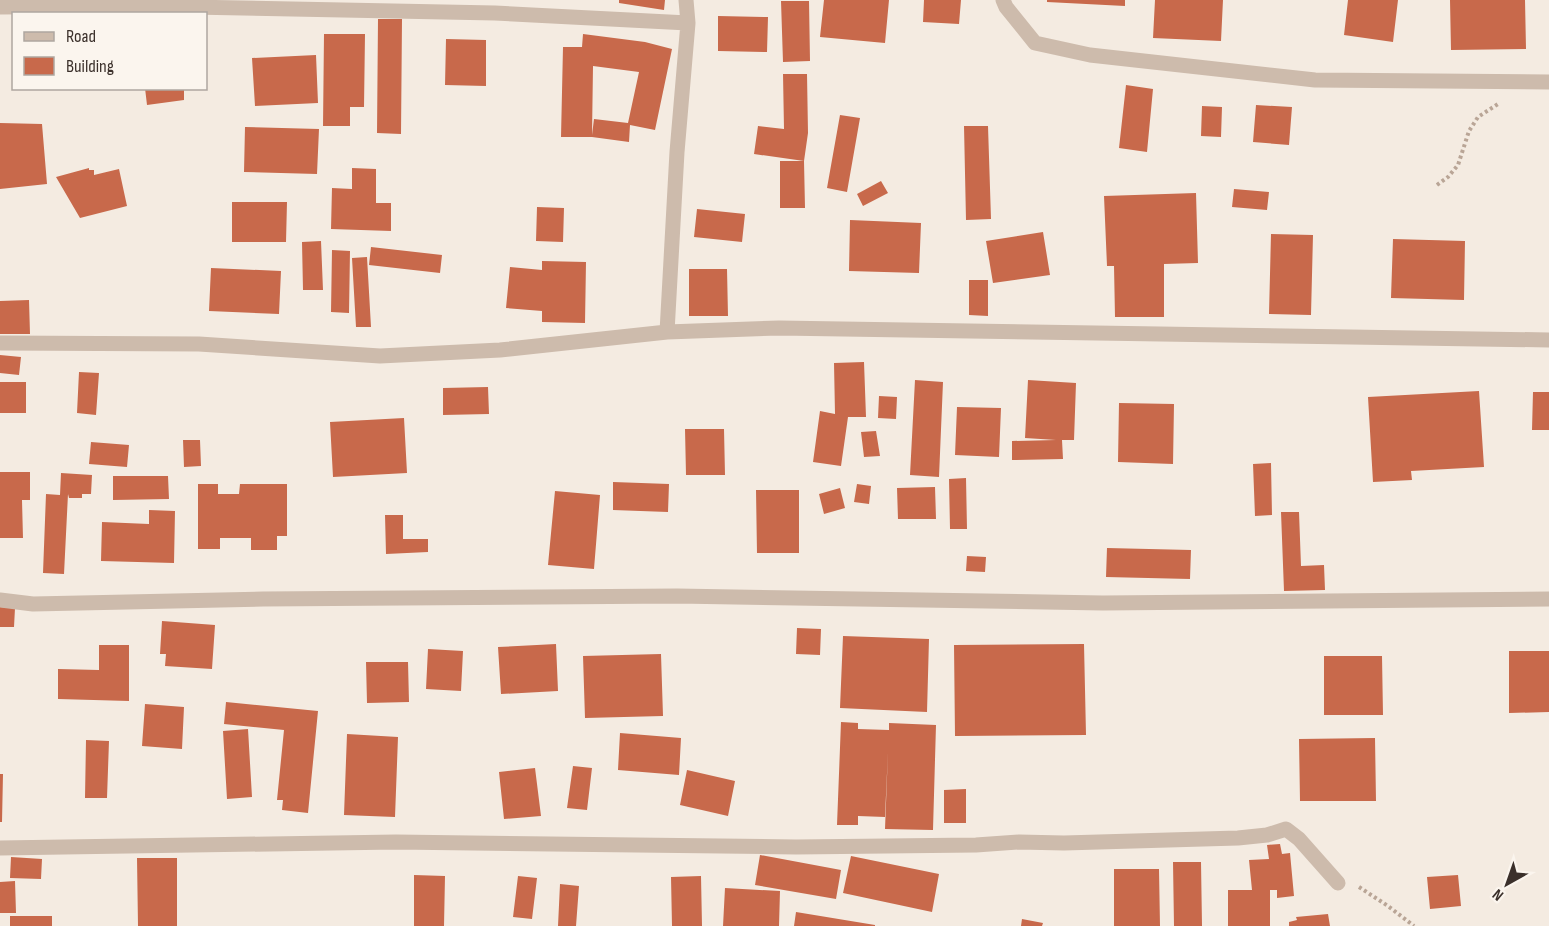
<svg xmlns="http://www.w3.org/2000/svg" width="1549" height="926" font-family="'Sofia Sans Condensed',sans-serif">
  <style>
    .building { fill: #c8694b; fill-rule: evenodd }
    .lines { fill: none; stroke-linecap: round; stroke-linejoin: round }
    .path { stroke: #b9a596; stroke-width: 4; stroke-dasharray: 3 3; stroke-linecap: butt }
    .street { stroke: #cdbbac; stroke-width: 15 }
  </style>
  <rect width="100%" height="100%" fill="#f4ebe1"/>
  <path class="building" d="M619,0H665L664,10L619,3Z
    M824,0H889L885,43L820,37Z
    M924,0H961L959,24L923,22Z
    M1047,0H1125V6L1047,2Z
    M1155,0H1223L1221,41L1153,38Z
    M1348,0H1398L1393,42L1344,35Z
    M1450,0H1525L1526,49L1451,50Z
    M781,1H809L810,61L783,62Z
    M718,16L768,17L767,52L718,51Z
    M378,19H402L401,134L377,133Z
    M324,34H365L364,107H350V126H323Z
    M583,34L645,42L672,49L655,130L630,125L629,142L592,137H561L563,47H582ZM593,66L639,72L628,123L594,119L592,135Z
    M446,39L486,40V86L445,85Z
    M316,55L318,103L255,106L252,58Z
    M783,74H807L808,133L804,161L805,208H780V161H804L754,154L758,126L784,129Z
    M1126,85L1153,89L1147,152L1119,148Z
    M145,88H184V100L147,105Z
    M1256,105L1292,107L1289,145L1253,142Z
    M1202,106L1222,107L1221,137L1201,136Z
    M840,115L860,118L847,192L827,188Z
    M0,123L42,124L47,184L0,189Z
    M964,126H988L991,219L966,220Z
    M245,127L319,129L317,174L244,172Z
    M89,168V170H94V175L119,169L127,206L80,218L56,177Z
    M352,168L376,169V203H391V231L331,229L332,188L352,189Z
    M881,181L888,193L863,206L857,194Z
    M1234,189L1269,192L1267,210L1232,207Z
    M1196,193L1198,263L1164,264V317H1115L1114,266H1107L1104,196Z
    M232,202H287L286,242H232Z
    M537,207L564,208L563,242L536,241Z
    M697,209L745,214L742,242L694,237Z
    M850,220L921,223L919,273L849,271Z
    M1043,232L1050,275L993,283L986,241Z
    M1271,234L1313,235L1311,315L1269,314Z
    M1393,239L1465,241L1464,300L1391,298Z
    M321,241L323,290H303L302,242Z
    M371,247L442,255L440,273L369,265Z
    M332,250L350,251L349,313L331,312Z
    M367,257L371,327H356L352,258Z
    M542,261L586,262L585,323L542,322V311L506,308L510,267L542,270Z
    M211,268L281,271L279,314L209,311Z
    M689,269H727L728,316H689Z
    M969,280H988V316L969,315Z
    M29,300L30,334H0V301Z
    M0,355L21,357L19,375L0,373Z
    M864,362L866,417H848L841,466L813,462L820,411L835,414L834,363Z
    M79,372L99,373L96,415L77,413Z
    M915,380L943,382L939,477L910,475Z
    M1028,380L1076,383L1074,440H1062L1063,459L1012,460V441L1056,440L1025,438Z
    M0,382H26V413H0Z
    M488,387L489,414L443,415V388Z
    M1479,391L1484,467L1411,471L1412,480L1373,482L1368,397Z
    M1533,392H1549V430H1532Z
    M879,396L897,397L896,419L878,418Z
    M1119,403L1174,404L1173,464L1118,462Z
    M957,407L1001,408L999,457L955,455Z
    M404,418L407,473L333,477L330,422Z
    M685,429H724L725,475H686Z
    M876,431L880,456L864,457L861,432Z
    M183,440H200L201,466L184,467Z
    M91,442L129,445L127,467L89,464Z
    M1271,463L1272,515L1255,516L1253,464Z
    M0,472H30V500H22L23,538H0Z
    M61,473L92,475L91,494H82V498H69L68,494L64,574L43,573L46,494L60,495Z
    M113,476H168L169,499L113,500Z
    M966,478L967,529H950L949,479Z
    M613,482L669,484L668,512L613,510Z
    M198,484H218V494H239L240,484H287V536H277V550H251V538H220V549H198Z
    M857,484L871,486L869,504L854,502Z
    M935,487L936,519H898L897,488Z
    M840,488L845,508L824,514L819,494Z
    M756,490H799V553H757Z
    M555,491L600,495L594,569L548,565Z
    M149,510L175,511L174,563L101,561L102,522L149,524Z
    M1281,512H1299L1301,566L1324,565L1325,590L1284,591Z
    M385,515H403V539H428V552L386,554Z
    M1107,548L1191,550L1190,579L1106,577Z
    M967,556L986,557L985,572L966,571Z
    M0,607L15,608L14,627H0Z
    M162,621L215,625L212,669L165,666L166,654H160Z
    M797,628L821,629L820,655L796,654Z
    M843,636L929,639L927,712L840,708Z
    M556,644L558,691L501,694L498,647Z
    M1084,644L1086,735L955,736L954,645Z
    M99,645H129V701L58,699V669L99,670Z
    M428,649L463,651L461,691L426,689Z
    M1509,651H1549V712L1509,713Z
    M661,654L663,716L585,718L583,656Z
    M1324,656H1382L1383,715H1324Z
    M366,662H408L409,702L367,703Z
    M226,702L318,711L308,813L282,810L283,800H277L284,730L224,724Z
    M145,704L184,707L182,749L142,746Z
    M841,722L858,723V729L889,730V723L936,725L933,830L885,829L888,751L885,817L858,816V825H837Z
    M248,729L252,797L227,799L223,731Z
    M620,733L681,738L679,775L618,770Z
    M347,734L398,737L395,817L344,815Z
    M1375,738L1376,801H1300L1299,739Z
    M86,740L109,741L107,798H85Z
    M573,766L592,768L587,810L567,808Z
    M535,768L541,816L504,819L499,772Z
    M687,770L735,781L728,816L680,805Z
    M0,774H3L2,822H0Z
    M966,789V823H944V790Z
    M1280,844L1282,854L1290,853L1294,896L1277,898V890H1270V926H1228V890H1252L1249,860L1269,859L1267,845Z
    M760,855L841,870L836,899L755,885Z
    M851,856L939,874L932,912L843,893Z
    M11,857L42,859L41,879L10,878Z
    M137,858H177V926H138Z
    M1173,862H1201L1202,926H1174Z
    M1114,869H1159L1160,926H1114Z
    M414,875L445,876L444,926H414Z
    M1458,875L1461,906L1430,909L1427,877Z
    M518,876L537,878L532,919L513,917Z
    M701,876L702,926H672L671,877Z
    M15,881L16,913H0V882Z
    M560,884L579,886L576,926H558Z
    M725,888L780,891L779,926H723Z
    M796,912L875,925V926H794Z
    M1328,914L1330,926H1289V922L1297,920L1296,917Z
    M10,916H52V926H10Z
    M1022,919L1043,923L1042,926H1021Z"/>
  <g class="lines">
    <path class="path" d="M1437,185L1448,177L1458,165L1469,131L1478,117L1498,104
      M1359,887L1388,906L1414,926"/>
    <path class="street" d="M1003,0L1006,7L1035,43L1090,55L1315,80L1549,82
      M0,7L138,6L495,13L688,23
      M667,332L677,152L688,23L686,0
      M0,343L199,344L380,356L500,350L667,332L779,328L1549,340
      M0,600L33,604L263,599L677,596L1103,603L1549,599
      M0,848L396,842L796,847L976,845L1019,842L1064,843L1238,838L1267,835L1286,829L1299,839L1338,883"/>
  </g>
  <rect x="12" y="12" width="195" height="78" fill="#fbf5ee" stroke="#aea6a0" stroke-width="1.5"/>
  <rect x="24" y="32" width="30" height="9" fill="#cdbbac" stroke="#aea6a0" stroke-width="1.5"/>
  <text x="66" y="42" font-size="18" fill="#3b302b">Road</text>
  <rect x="24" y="57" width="30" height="18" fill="#c8694b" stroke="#aea6a0" stroke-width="1.5"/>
  <text x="66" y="72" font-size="18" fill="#3b302b">Building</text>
  <g transform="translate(1507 884) rotate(220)" stroke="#fbf5ee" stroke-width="4.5" paint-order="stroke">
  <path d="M0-4.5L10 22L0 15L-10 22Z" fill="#3b302b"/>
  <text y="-9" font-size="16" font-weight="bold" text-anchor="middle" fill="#3b302b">N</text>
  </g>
</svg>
